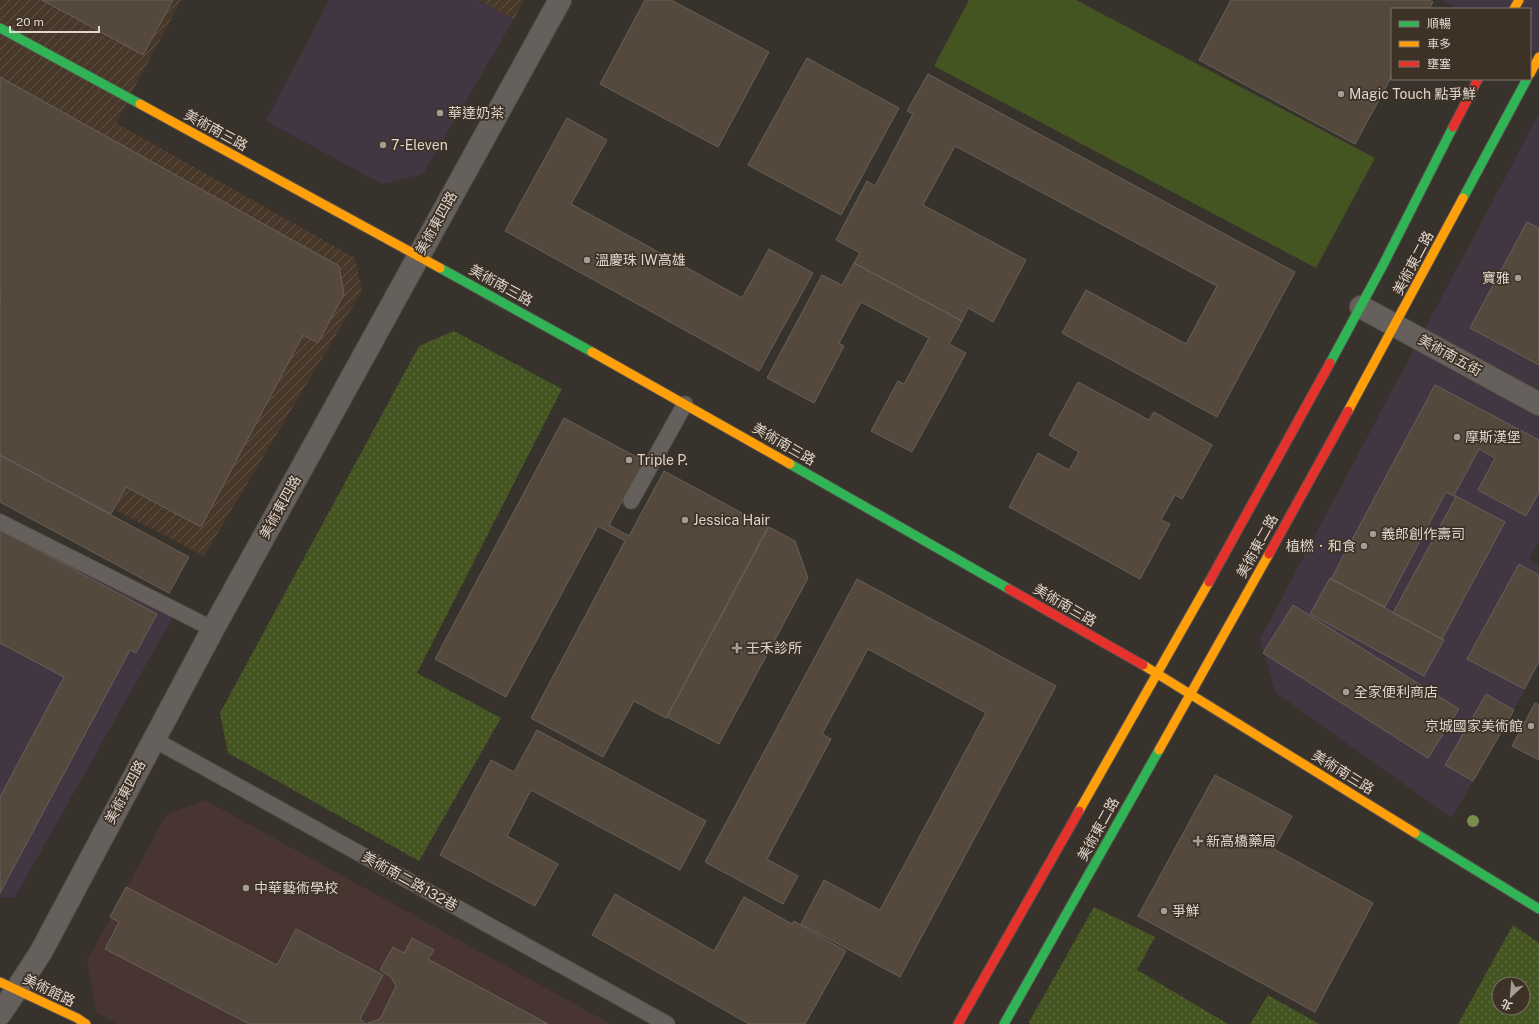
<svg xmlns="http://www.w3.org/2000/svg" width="1539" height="1024" font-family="'Public Sans','Noto Sans TC',sans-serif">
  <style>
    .commercial { fill: #423642 }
    .industrial { fill: url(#industrial-furrows) }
    .education { fill: #483532 }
    .grass { fill: url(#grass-dots); fill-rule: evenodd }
    .park { fill: #452 }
    .building { fill: #55493d; stroke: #66615b }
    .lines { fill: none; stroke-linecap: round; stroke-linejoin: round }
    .lane-casing { stroke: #554f4a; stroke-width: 17 }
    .street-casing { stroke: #554f4a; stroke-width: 24 }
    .fast-casing { stroke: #554f4a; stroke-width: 11 }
    .slow-casing { stroke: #554f4a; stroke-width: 11 }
    .jam-casing { stroke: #554f4a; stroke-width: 11 }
    .lane { stroke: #65605b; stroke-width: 15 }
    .street { stroke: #65605b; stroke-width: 22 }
    .fast { stroke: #30b455; stroke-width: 9 }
    .slow { stroke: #ff9f0a; stroke-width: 9 }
    .jam { stroke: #e5322d; stroke-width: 9 }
    .tree { fill: #798d4e }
    .poi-dot { fill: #a49d96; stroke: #3e3126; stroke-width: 1.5 }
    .labels { text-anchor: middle; stroke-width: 3.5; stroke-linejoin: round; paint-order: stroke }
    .poi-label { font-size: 14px; fill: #ded6cf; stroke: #3e3126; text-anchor: start }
    .street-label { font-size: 14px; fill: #ded6cf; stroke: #3e3126 }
  </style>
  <defs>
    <pattern id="industrial-furrows" width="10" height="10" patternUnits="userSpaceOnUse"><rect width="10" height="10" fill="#483829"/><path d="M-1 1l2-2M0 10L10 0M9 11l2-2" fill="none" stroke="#625447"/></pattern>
    <pattern id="grass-dots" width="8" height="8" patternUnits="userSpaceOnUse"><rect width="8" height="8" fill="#452"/><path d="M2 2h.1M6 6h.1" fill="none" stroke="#5f6d41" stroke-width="1.8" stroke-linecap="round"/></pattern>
  </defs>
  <rect width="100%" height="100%" fill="#38322c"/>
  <path class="commercial" d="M329,0H478L514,19L423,174L382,184L266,121Z
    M1442,0H1539V54L1530,49V9H1458Z
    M1539,114V542L1529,559L1539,565V666L1452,818L1276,693L1260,639Z
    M0,512L179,606L15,897L0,898Z"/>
  <path class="industrial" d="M0,0H181L116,123L355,258L362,291L204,556L0,450Z
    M478,0H524L514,19Z"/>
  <path class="education" d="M205,800L611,1024H118L96,1012L87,961L166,815Z"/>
  <path class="grass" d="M454,331L562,389L417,673L501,718L419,861L228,753L220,713L419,346Z
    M1094,907L1155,937L1137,970L1228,1024H1030L1029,1022Z
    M1513,925L1539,943V1024H1458ZM1499,984H1523V1008H1499Z
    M1268,995L1319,1024H1250Z"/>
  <path class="park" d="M969,0H1076L1375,158L1316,268L934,66Z"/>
  <path class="building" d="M42,0H173L143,55Z
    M645,0H671L769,52L718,147L600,84Z
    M1231,0H1430L1433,2L1429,9H1392V76L1355,144L1199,60Z
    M807,58L899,108L841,215L748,165Z
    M928,74L1295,272L1217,417L1062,333L1086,290L1186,344L1217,286L955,146L923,205L1026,260L993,322L968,308L962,321L854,263L860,253L836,240L867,181L875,186L913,114L907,111Z
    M0,77L339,266L344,294L318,343L303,335L201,527L126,487L111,514L0,455V298L1,295H0Z
    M567,118L607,140L571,204L742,298L769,249L813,273L759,371L505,231Z
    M1527,222L1539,228V365L1470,328Z
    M854,263L962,321L949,344L966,353L912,452L871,431L898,381L904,384L929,338L861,302L839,343L844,346L814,403L767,378L822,275L842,285Z
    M1078,382L1149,420L1154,412L1212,445L1182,499L1175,495L1161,520L1170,524L1140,579L1009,507L1038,453L1069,470L1079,452L1049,435Z
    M1435,385L1539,440V492L1526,516L1478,490L1495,458L1479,449L1454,495L1505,522L1442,639L1393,613L1456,497L1446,492L1385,607L1331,579Z
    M564,418L644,461L609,525L629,536L664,471L768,527L666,718L634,701L603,757L531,718L625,541L598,526L506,697L435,659Z
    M0,455L189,557L169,593L0,502Z
    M769,527L795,541L808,578L719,744L667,717Z
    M0,530L157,614L136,653L130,650L0,893V797L64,677L0,643Z
    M1519,564L1539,575V661L1524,689L1467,659Z
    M1330,578L1444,640L1424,676L1310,614Z
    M857,579L1056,686L900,977L801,924L824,880L880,910L986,713L868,649L822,734L831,739L767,859L798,876L783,904L705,862Z
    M1293,605L1459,709L1428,758L1263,653Z
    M1486,694L1514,710L1473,781L1445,765Z
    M1535,703L1539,705V760L1512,746Z
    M537,730L706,821L680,870L531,790L507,836L558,864L535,906L440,855L491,760L514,772Z
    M1215,775L1292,816L1274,849L1373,903L1315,1012L1138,916Z
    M126,887L277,965L296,929L383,975L360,1019L366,1024L380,1019L396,986L391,977L380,970L393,947L404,953L412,938L434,950L428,959L548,1024H249L105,949L119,922L110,917Z
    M615,894L714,951L744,897L792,924L794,921L846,951L805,1024H749L592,935Z"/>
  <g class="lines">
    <defs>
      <path id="lane" d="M631,501L685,404
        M0,522L213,629
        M153,739L667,1024"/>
      <path id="street" d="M1361,307L1539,404
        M0,1014L17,989L41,952L213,629L560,0"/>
      <path id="fast" d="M0,28L140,104
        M1463,198L1527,79
        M440,268L592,352
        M1330,363L1383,265L1453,127
        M790,464L1009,589
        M1415,833L1539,909
        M1004,1024L1159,750"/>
      <path id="slow" d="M1514,9L1519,0
        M1530,74L1539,57
        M140,104L440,268
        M592,352L790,464
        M1348,411L1463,198
        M1143,665L1415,833
        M1159,750L1269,554
        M1079,811L1209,582
        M0,982L77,1018L86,1024"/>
      <path id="jam" d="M1453,127L1478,79
        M1269,554L1348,411
        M1209,582L1330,363
        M1009,589L1143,665
        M958,1024L1079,811"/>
    </defs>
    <use href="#lane" class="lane-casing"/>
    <use href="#street" class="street-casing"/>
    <use href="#fast" class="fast-casing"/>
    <use href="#slow" class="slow-casing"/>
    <use href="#jam" class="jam-casing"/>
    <use href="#lane" class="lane"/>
    <use href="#street" class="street"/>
    <use href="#fast" class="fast"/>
    <use href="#slow" class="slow"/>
    <use href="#jam" class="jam"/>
  </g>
  <circle class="tree" cx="1473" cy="821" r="6"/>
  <g class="poi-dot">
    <circle cx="1341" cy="94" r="4"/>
    <circle cx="440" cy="113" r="4"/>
    <circle cx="383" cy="145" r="4"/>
    <circle cx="587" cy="260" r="4"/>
    <circle cx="1518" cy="278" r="4"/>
    <circle cx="1457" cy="437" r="4"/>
    <circle cx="629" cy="460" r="4"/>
    <circle cx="685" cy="520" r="4"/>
    <circle cx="1373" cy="534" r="4"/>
    <circle cx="1364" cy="546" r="4"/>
    <path d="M735 642h4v4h4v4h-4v4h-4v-4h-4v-4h4z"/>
    <circle cx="1346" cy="692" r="4"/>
    <circle cx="1531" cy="726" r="4"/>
    <path d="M1196 835h4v4h4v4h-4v4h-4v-4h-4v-4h4z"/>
    <circle cx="246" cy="888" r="4"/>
    <circle cx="1164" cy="911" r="4"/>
  </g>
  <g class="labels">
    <g class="poi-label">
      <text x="1349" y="99">Magic Touch 點爭鮮</text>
      <text x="448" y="118">華達奶茶</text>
      <text x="391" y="150">7-Eleven</text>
      <text x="595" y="265">溫慶珠 IW高雄</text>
      <text x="1510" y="283" text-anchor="end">寶雅</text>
      <text x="1465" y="442">摩斯漢堡</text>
      <text x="637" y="465">Triple P.</text>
      <text x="693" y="525">Jessica Hair</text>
      <text x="1381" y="539">義郎創作壽司</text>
      <text x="1356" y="551" text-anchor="end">植橪．和食</text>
      <text x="746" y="653">壬禾診所</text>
      <text x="1354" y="697">全家便利商店</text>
      <text x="1523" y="731" text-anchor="end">京城國家美術館</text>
      <text x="1206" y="846">新高橋藥局</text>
      <text x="254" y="893">中華藝術學校</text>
      <text x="1172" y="916">爭鮮</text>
    </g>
    <g class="street-label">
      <text transform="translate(216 130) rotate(29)" y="5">美術南三路</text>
      <text transform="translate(436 223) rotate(-61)" y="5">美術東四路</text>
      <text transform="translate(1413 263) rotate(-62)" y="5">美術東二路</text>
      <text transform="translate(501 285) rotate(29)" y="5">美術南三路</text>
      <text transform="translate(1450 355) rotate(29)" y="5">美術南五街</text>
      <text transform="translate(784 444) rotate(30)" y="5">美術南三路</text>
      <text transform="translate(280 507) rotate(-61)" y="5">美術東四路</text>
      <text transform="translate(1257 546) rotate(-61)" y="5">美術東二路</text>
      <text transform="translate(1065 605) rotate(30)" y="5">美術南三路</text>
      <text transform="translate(1343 772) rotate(32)" y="5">美術南三路</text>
      <text transform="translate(125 792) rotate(-62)" y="5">美術東四路</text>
      <text transform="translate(1098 829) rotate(-61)" y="5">美術東二路</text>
      <text transform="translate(410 881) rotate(29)" y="5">美術南二路132巷</text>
      <text transform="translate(49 990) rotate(26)" y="5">美術館路</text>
    </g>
  </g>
  <rect x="1391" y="8" width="140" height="72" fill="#3e3126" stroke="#7e736a"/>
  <rect x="1399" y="21" width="20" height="6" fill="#30b455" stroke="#7e736a"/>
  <text x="1427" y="28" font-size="12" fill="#ded6cf">順暢</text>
  <rect x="1399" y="41" width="20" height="6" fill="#ff9f0a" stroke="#7e736a"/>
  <text x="1427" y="48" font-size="12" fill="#ded6cf">車多</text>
  <rect x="1399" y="61" width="20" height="6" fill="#e5322d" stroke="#7e736a"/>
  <text x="1427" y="68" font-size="12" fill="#ded6cf">壅塞</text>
  <g transform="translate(1511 996) rotate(206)"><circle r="19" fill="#3e3126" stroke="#7e736a"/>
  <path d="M0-3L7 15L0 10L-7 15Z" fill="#a49d96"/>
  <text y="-6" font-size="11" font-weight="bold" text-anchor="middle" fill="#ded6cf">北</text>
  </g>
  <path d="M10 26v6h89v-6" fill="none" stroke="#ded6cf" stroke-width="2"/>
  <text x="16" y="26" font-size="12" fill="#ded6cf" stroke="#3e3126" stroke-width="3" paint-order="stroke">20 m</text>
</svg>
